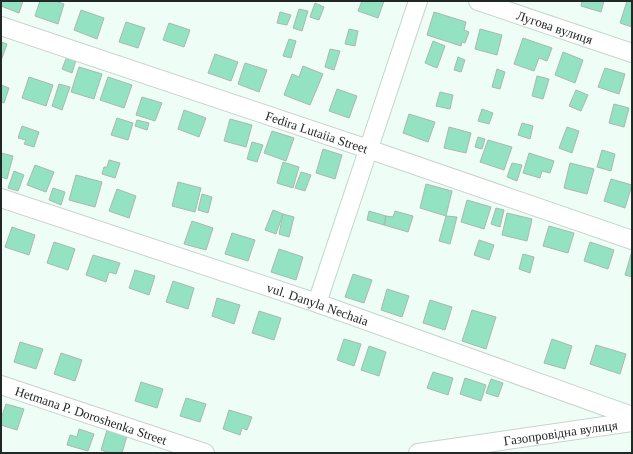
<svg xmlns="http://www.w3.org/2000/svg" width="633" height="454" font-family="'Times New Roman',serif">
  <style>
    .building { fill: #93e2c1; stroke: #aab8b2 }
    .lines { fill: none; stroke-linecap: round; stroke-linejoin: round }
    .minor-casing { stroke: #c7d5ce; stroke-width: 20 }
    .minor { stroke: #fff; stroke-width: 18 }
    .labels { text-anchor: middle; stroke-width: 3; stroke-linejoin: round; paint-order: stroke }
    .street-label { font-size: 13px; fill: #222825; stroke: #fff }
  </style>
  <rect width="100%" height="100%" fill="#eefdf6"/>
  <path class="building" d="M1,1H23L19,13L1,6Z
    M40,1H55L64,4L58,24L35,16Z
    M362,1H384L378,18L358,11Z
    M582,1H604L601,12L581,6Z
    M627,1H632V27L620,23Z
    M315,3L324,7L319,20L310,17Z
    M299,9L308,11L302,31L293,28Z
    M81,10L104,18L97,39L74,30Z
    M280,12L291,15L287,25L277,23Z
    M434,12L466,22L464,30L469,32L465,43L462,42L461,46L427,35Z
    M126,22L145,28L138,48L119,42Z
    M169,23L190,30L184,47L163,40Z
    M349,29L358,31L355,46L345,44Z
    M480,29L502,35L497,55L475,49Z
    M523,38L552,48L547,61L539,58L534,71L514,64Z
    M289,39L296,41L291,58L283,56Z
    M433,41L445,46L437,68L425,63Z
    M1,42L7,44L1,61Z
    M330,49L340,51L334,70L325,67Z
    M563,52L583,60L575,83L555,75Z
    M68,54L77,57L72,73L62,69Z
    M215,54L238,62L231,81L208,73Z
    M458,57L465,60L461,72L454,70Z
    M245,63L267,70L259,92L238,84Z
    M303,66L323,74L310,105L284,95L292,74L299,77Z
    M79,67L102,74L94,99L71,92Z
    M605,68L625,74L619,94L598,87Z
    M497,69L505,72L500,89L492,87Z
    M537,76L549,79L543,99L532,96Z
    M29,77L53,85L46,106L22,98Z
    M108,77L132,85L124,108L100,100Z
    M59,84L70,87L62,110L52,106Z
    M1,85L9,88L4,103L1,102Z
    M337,89L357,96L349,118L329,111Z
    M576,90L588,95L581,111L569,106Z
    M440,92L453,95L450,109L436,106Z
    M142,97L162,103L155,121L136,115Z
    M614,104L629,108L624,127L609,123Z
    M482,109L493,113L489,124L478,121Z
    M184,110L206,118L199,137L178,129Z
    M409,114L435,122L428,142L403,133Z
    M117,118L133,123L128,140L111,135Z
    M230,119L252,125L246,147L224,141Z
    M137,120L149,123L147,130L135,126Z
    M522,123L533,126L530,139L518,135Z
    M22,126L39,132L34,147L24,144L26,140L18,138Z
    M449,127L471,133L466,153L444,148Z
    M567,127L579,131L572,153L559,148Z
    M272,131L294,138L286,161L264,153Z
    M478,137L485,139L482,149L475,147Z
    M488,140L512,147L504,170L480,162Z
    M252,142L263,145L257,162L247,159Z
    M323,149L342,155L335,179L316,173Z
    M602,150L615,154L611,171L597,167Z
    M1,153L13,156L7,179L1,177Z
    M529,153L554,161L550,173L542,171L540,178L523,173Z
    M109,160L120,163L115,178L102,174L104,167H107Z
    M283,162L299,167L293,188L277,183Z
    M512,163L522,165L517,181L507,177Z
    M570,163L594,169L587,194L564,188Z
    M35,165L54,172L46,192L27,185Z
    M14,171L24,175L18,191L8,188Z
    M301,172L311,175L305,191L295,188Z
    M76,175L102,182L95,207L69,200Z
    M611,179L632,185L625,208L604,201Z
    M178,182L201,188L195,212L172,206Z
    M426,184L452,191L446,216L420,208Z
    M53,188L65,192L61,205L49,200Z
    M117,189L136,196L129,218L109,211Z
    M202,194L212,197L208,213L198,210Z
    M467,200L491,207L484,229L461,222Z
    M496,208L504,210L500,227L491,224Z
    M273,210L283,214L276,234L265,230Z
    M369,211L386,216L384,225L367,220Z
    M395,211L413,216L408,232L384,225L386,216L393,217Z
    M507,213L532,219L527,241L502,235Z
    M283,214L294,217L289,237L279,234Z
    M446,216L457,217L450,244L439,241Z
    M192,221L213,228L206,250L184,244Z
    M549,226L574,233L568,253L543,246Z
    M12,227L35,235L29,255L5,247Z
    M232,233L255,240L248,261L225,254Z
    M479,240L494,245L489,260L474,255Z
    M54,242L75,249L68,270L47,263Z
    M590,242L614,250L608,269L584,261Z
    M279,249L303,257L296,280L271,272Z
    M632,251V277L625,275Z
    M523,254L534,257L530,273L519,269Z
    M93,255L120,263L116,274L109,272L106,282L86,275Z
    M135,270L155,276L149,295L129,288Z
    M353,274L372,280L364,303L345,297Z
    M173,281L194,288L188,309L166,302Z
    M387,289L409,296L402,317L381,310Z
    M217,298L240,305L234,324L212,316Z
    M430,300L452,307L445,330L423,323Z
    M472,310L496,317L486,349L462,341Z
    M259,311L281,318L274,340L252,333Z
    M344,339L361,344L354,366L337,360Z
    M552,339L572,346L565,369L544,363Z
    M20,342L43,349L36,369L14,362Z
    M596,345L626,354L620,374L590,364Z
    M369,346L386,352L379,376L361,370Z
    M61,353L82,360L75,381L54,374Z
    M433,372L453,378L448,395L427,388Z
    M465,378L486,385L481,401L460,394Z
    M491,379L503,383L498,397L486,393Z
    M141,382L163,389L157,408L135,401Z
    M186,398L206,404L200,422L180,416Z
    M6,404L24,409L17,430L1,425V419Z
    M229,410L252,417L247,430L242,428L240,435L223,429Z
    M79,429L94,434L88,451L67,445L70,435L77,437Z
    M107,430L127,436L122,453H110L101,450Z"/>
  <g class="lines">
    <defs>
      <g id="minor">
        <path id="s1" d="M478,1L632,53"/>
        <path id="s2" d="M1,26L368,149L632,240"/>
        <path id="s3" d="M1,198L317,303L632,416"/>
        <path d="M317,303L418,1"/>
        <path id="s4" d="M1,385L205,453"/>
        <path id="s5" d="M418,453L632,422"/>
      </g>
    </defs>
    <use href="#minor" class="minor-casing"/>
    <use href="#minor" class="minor"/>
  </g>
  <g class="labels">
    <g class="street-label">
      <text dy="5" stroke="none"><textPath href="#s1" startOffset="81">Лугова вулиця</textPath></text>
      <text dy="5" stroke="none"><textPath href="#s2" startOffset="333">Fedira Lutaiia Street</textPath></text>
      <text dy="5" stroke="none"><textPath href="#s3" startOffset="334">vul. Danyla Nechaia</textPath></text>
      <text dy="5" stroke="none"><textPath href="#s4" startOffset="95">Hetmana P. Doroshenka Street</textPath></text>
      <text dy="5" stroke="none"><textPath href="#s5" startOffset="144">Газопровідна вулиця</textPath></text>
    </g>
  </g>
  <rect width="633" height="454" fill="none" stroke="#222825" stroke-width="4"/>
</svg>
